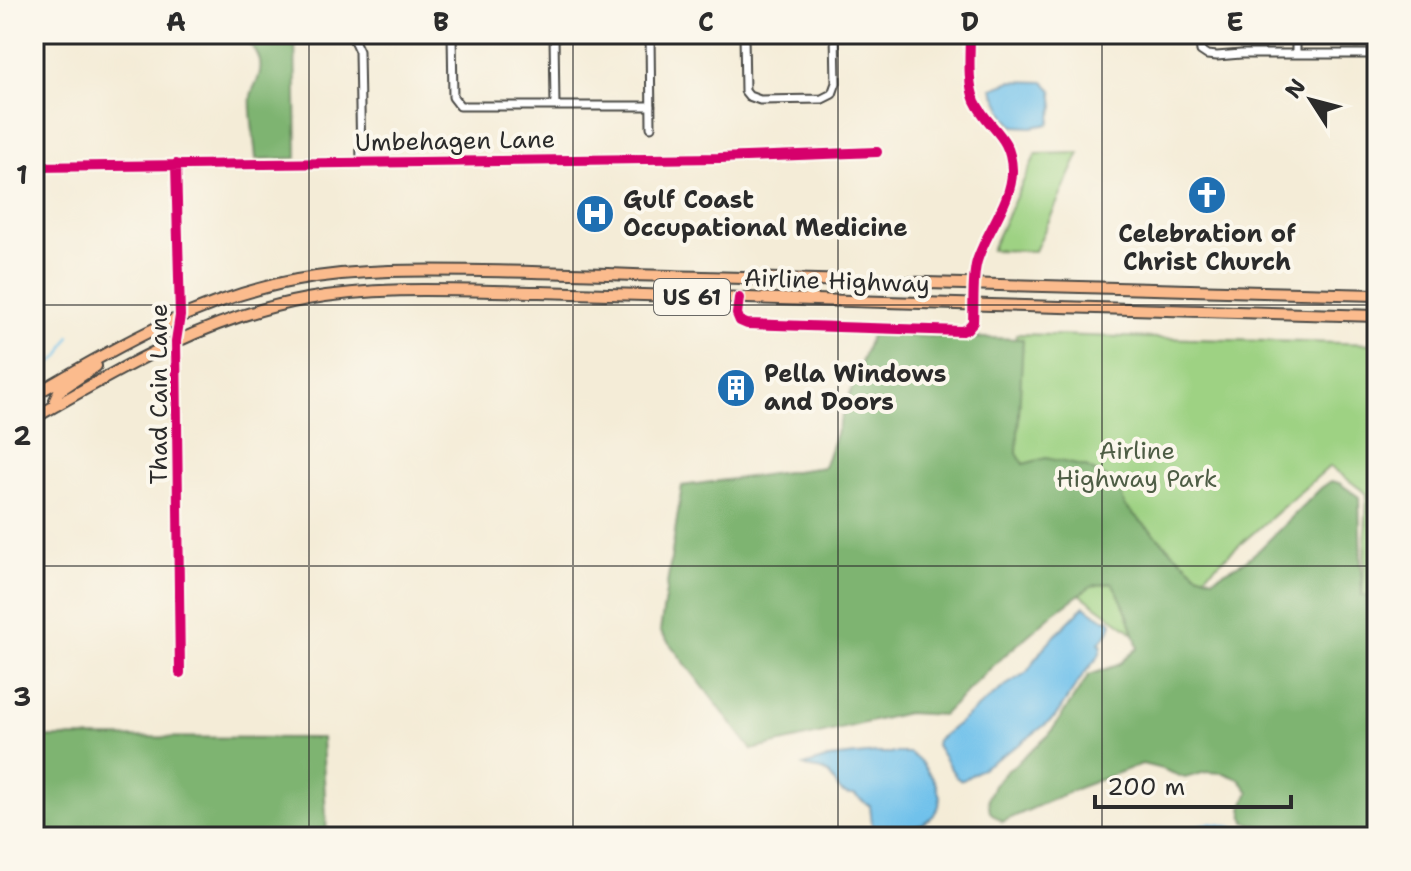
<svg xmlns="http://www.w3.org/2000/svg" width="1411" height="871" font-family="'Shantell Sans',sans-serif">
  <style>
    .green { fill: #9ed283; stroke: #647e57; stroke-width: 2 }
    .forest { fill: #7eb471; stroke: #54704e; stroke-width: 2 }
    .water { fill: #70c1eb; stroke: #4e768b; stroke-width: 2 }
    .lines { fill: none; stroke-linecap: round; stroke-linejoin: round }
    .stream { stroke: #70c1eb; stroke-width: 2 }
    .river { stroke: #70c1eb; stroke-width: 12 }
    .minor-casing { stroke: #494845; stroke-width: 11 }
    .highway-casing { stroke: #494845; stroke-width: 14 }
    .minor { stroke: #fff; stroke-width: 7 }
    .highway { stroke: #fbbb8d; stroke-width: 10 }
    .cycleway-casing { stroke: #fbf7ec; stroke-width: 15 }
    .cycleway { stroke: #d6006c; stroke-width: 10 }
    .grid { fill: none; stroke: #2b2b2b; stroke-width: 2; stroke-opacity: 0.55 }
    .labels { text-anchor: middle; stroke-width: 8; stroke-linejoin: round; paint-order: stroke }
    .shield { fill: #fbf7ec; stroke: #696865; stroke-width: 2 }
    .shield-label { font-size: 22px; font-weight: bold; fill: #2b2b2b }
    .street-label { font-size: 24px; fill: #2b2b2b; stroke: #fbf7ec }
    .poi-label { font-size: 24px; font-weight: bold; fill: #2b2b2b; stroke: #fbf7ec; text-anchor: start }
    .park-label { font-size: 24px; fill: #4e5d45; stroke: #fbf7ec }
    .neatline { fill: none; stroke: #2b2b2b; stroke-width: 3 }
    .grid-label { font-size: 26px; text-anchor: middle; font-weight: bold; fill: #2b2b2b }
  </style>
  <rect width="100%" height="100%" fill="#fbf7ec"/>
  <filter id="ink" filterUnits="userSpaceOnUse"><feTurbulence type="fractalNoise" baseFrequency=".0125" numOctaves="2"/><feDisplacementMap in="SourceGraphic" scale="16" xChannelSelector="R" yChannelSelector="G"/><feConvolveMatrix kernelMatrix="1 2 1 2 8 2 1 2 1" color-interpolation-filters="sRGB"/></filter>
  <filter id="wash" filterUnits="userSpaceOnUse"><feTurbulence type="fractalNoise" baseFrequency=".006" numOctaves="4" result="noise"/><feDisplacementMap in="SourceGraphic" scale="32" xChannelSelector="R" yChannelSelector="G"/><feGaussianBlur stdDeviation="1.8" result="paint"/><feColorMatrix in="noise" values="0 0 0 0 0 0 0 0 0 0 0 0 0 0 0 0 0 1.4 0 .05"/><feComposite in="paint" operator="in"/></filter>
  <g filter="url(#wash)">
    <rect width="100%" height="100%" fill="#f4ecd7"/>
    <path class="green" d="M1080,153L1035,251L991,250L1036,154Z
      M1016,334L1377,344V837H1352L1367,494L1330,466L1136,635L1004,539Z"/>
    <path class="forest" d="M245,34H295L297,158L256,159C255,141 249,112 251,96C252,90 256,84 258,79C264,63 258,50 245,41Z
      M871,335L1023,339L1017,453L1023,464L1046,458L1086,467L1099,474L1118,485L1125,506L1169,548L1197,573L1213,578L1245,561L1260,549L1321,488L1331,481L1339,483L1359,497L1362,596H1374L1377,594V837H1298L1245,822L1242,808L1249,792L1239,779L1224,773L1206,772L1185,778L1162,769L1142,764L1078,788L1002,822L990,812L988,798L994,785L1006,772L1049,735L1089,675L1118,665L1138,648C1132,625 1125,603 1112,583L1091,586L1055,612L997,662L943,715L907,713L752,750L660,631L682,486L824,467Z
      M34,737L322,738L327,837H34Z"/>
    <path class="water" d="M1011,81L1044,82L1052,90L1054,107L1049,124L1032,127L1014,126L1006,117L992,88Z
      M1084,606L1105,620L1108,619L1112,623L1109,632L1099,643L1102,645L1099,656L1083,675L1055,717L1020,744L963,780H960L956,777L936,745L937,740L1005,686L1027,672L1044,647Z
      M876,753H910L920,761L935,782L940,796L939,806L933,816L922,824L887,834L873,833L870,806L854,795C834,796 838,778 824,771C818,768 811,769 804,766L829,758Z"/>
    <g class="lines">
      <path class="stream" d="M43,370L59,357L70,336"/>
      <path class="river" d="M1182,837C1208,823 1222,829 1248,837"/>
    </g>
  </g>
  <g filter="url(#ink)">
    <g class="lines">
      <defs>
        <path id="minor" d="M351,34L359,51L361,163
          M452,34L453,97L460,106H651
          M554,34L555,106
          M650,34L651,127
          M744,34L745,91L749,96L760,100L822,99L832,94L836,83L835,34
          M1199,34L1201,51L1207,55L1217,56L1241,54H1377
          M1296,34V54
          M176,164L180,316L176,341L180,673
          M34,167L719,158L877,152
          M739,298L737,314L740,321L747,324L962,331L967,329L973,322C974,304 972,278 977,261C986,232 1013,200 1012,170C1011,134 988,129 975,101C967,82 970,55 970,34"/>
        <path id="highway" d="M34,395C117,346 201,298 297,280C359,269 420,270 483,271C556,272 629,275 703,277C927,284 1152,289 1377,295
          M57,405L55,400L59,391L96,366
          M34,418C121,368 207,317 307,299C384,285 462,291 539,292L1377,316"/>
      </defs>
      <use href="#minor" class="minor-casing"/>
      <use href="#highway" class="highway-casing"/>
      <use href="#minor" class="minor"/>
      <use href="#highway" class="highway"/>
      <defs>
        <path id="cycleway" d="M176,164L180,316L176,341L180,673
          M34,167L719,158L877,152
          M739,298L737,314L740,321L747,324L962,331L967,329L973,322C974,304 972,278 977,261C986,232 1013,200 1012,170C1011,134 988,129 975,101C967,82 970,55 970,34"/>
      </defs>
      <use href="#cycleway" class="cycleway-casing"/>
      <use href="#cycleway" class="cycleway"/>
    </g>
  </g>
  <path class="grid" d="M309,34V837M573,34V837M838,34V837M1102,34V837M34,305H1377M34,566H1377"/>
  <defs>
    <symbol id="church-disc" viewBox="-11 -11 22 22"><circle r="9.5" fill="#1f6fb2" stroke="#fbf7ec"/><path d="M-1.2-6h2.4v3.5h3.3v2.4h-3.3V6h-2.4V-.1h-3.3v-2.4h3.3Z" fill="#fff"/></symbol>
    <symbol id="hospital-disc" viewBox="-11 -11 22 22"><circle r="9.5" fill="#1f6fb2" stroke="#fbf7ec"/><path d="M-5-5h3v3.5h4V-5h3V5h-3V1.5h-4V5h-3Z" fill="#fff"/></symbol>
    <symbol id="building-disc" viewBox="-11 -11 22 22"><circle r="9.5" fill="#1f6fb2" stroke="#fbf7ec"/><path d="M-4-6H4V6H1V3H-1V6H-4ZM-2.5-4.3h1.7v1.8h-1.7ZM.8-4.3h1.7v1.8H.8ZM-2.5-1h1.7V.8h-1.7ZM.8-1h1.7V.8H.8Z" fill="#fff"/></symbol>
  </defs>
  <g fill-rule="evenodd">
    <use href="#church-disc" x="1185" y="173" width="44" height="44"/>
    <use href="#hospital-disc" x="573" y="192" width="44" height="44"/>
    <use href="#building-disc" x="714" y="366" width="44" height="44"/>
  </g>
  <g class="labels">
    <rect class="shield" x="654" y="279" width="76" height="36" rx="6"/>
    <g class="shield-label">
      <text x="692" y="305">US 61</text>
    </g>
    <g class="street-label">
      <text transform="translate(455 141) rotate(-1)" y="8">Umbehagen Lane</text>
      <text transform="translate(837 281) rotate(2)" y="8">Airline Highway</text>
      <text transform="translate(159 394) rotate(-90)" y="8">Thad Cain Lane</text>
    </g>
    <g class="poi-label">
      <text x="623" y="208">Gulf Coast<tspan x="623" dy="28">Occupational Medicine</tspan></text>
      <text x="1207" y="242" text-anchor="middle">Celebration of<tspan x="1207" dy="28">Christ Church</tspan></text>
      <text x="764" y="382">Pella Windows<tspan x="764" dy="28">and Doors</tspan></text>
    </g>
    <g class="park-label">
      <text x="1137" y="459">Airline<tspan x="1137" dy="28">Highway Park</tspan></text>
    </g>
  </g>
  <rect width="1411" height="871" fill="none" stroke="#fbf7ec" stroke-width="88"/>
  <g transform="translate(1311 100) rotate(306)" stroke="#fbf7ec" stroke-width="6" paint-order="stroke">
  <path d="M0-6L14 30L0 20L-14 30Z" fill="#2b2b2b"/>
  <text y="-12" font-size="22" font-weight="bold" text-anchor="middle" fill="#2b2b2b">N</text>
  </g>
  <path d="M1095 795v12h196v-12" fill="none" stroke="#2b2b2b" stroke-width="4"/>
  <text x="1107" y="795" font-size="24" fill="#2b2b2b" stroke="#fbf7ec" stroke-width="6" paint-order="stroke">200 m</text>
  <rect x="44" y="44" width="1323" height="783" class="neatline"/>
  <g class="grid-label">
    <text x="176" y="31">A</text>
    <text x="441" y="31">B</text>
    <text x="706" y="31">C</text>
    <text x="970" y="31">D</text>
    <text x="1235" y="31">E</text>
    <text x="22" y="184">1</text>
    <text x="22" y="445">2</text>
    <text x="22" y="706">3</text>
  </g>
</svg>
